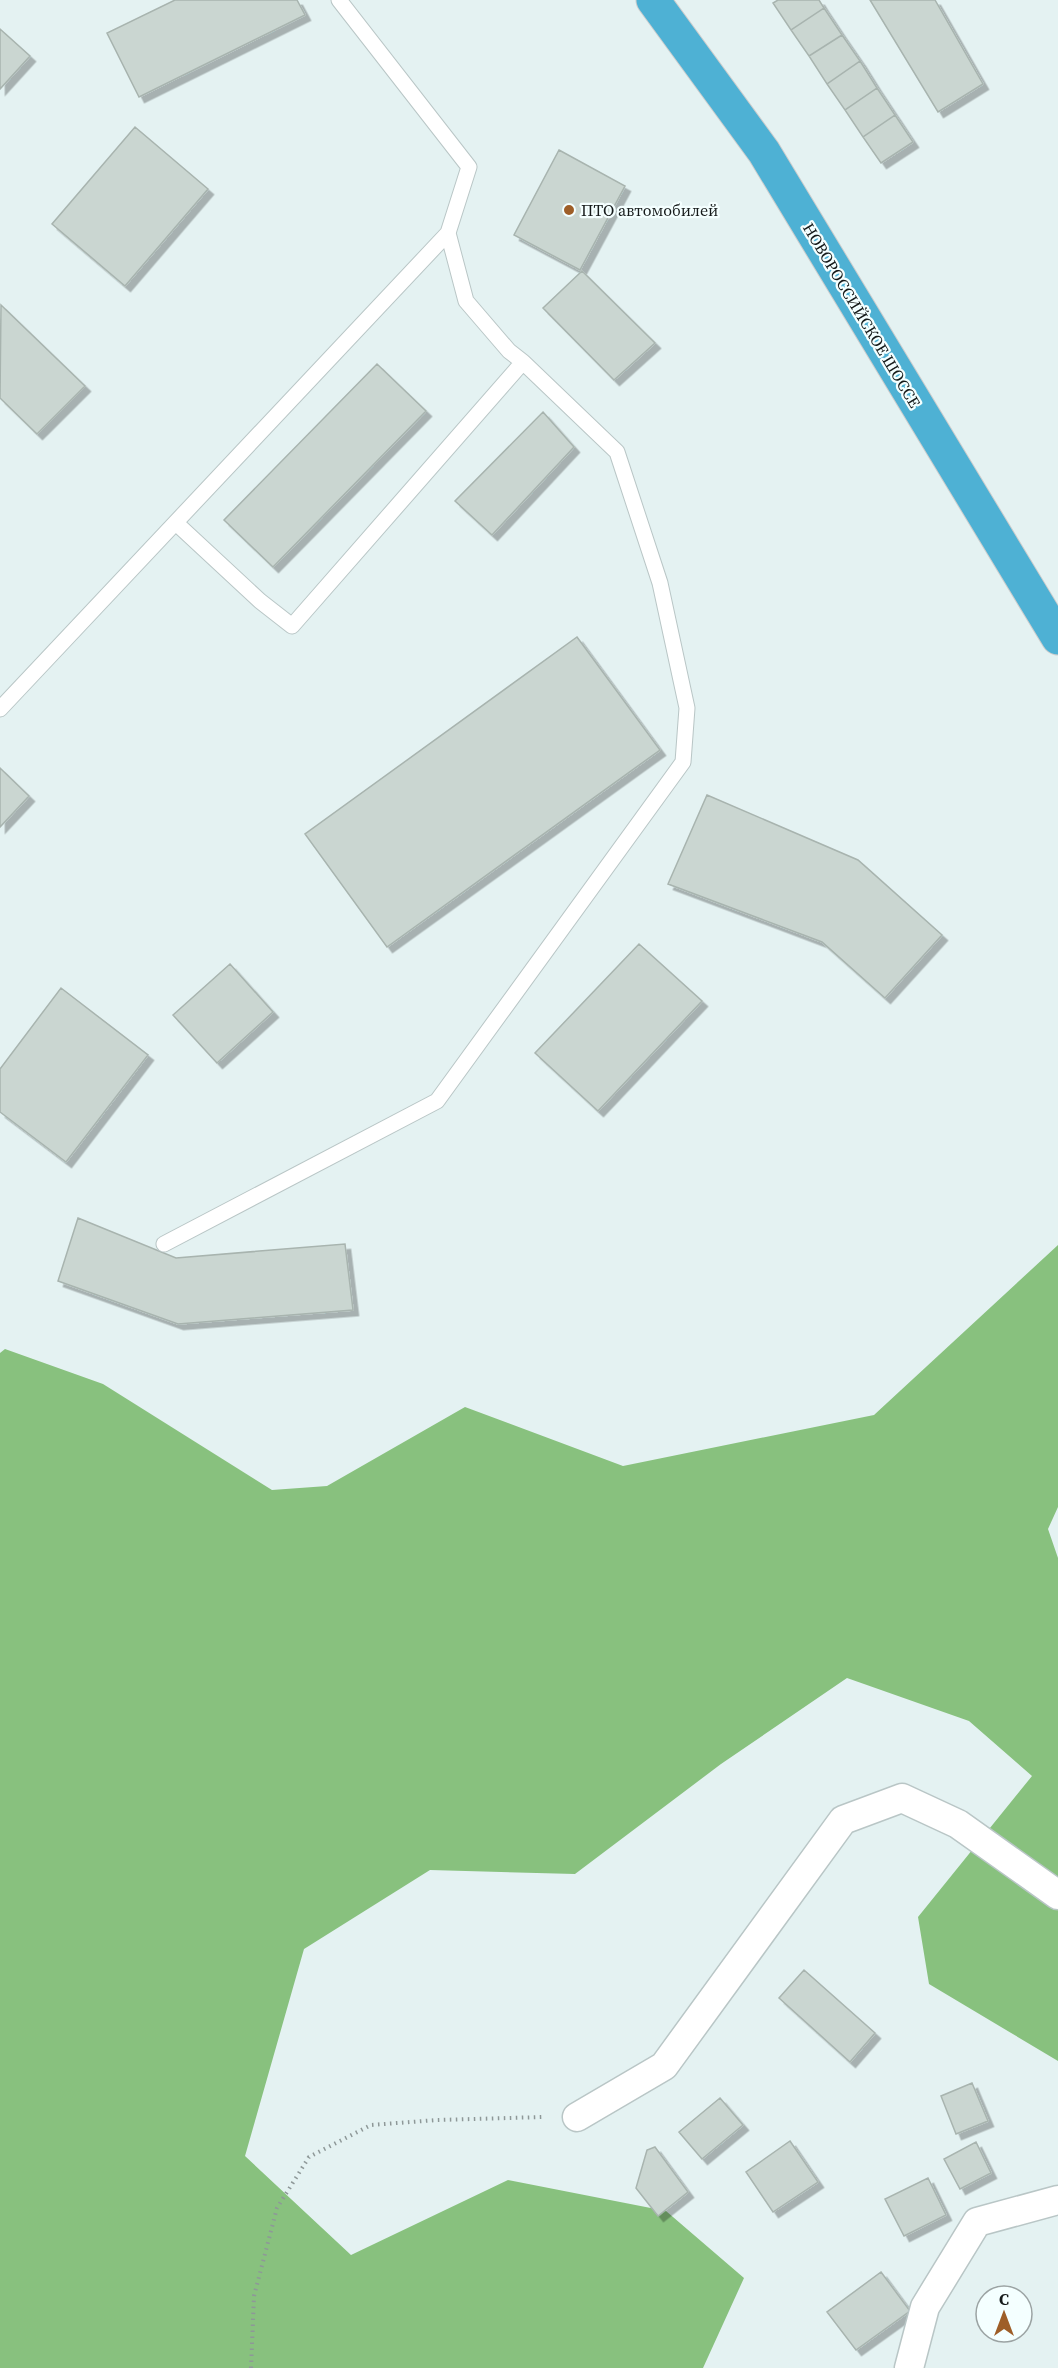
<svg xmlns="http://www.w3.org/2000/svg" width="1058" height="2368" font-family="'Source Serif 4',serif">
  <style>
    .forest { fill: #88c17e }
    .building { fill: #cad6d1; stroke: #a8b4af; stroke-width: 1.5; filter: url(#shadow) }
    .lines { fill: none; stroke-linecap: round; stroke-linejoin: round }
    .lane-casing { stroke: #b9c6c6; stroke-width: 17 }
    .street-casing { stroke: #b9c6c6; stroke-width: 31 }
    .highway-casing { stroke: #cccdcd; stroke-width: 35 }
    .path { stroke: #8e9898; stroke-width: 4; stroke-dasharray: 1.5 4.5; stroke-linecap: butt }
    .lane { stroke: #fff; stroke-width: 15 }
    .street { stroke: #fff; stroke-width: 28 }
    .highway { stroke: #4eb1d4; stroke-width: 33 }
    .poi-dot { fill: #9e5e28; stroke: #f4ffff; stroke-width: 2 }
    .labels { text-anchor: middle; stroke-width: 4.5; stroke-linejoin: round; paint-order: stroke }
    .poi-label { font-size: 16px; fill: #151a1a; stroke: #f4ffff; text-anchor: start }
    .street-label { font-size: 16px; fill: #151a1a; stroke: #f4ffff }
  </style>
  <defs>
    <filter id="shadow"><feDropShadow dx="5.5" dy="5.5" stdDeviation="0" flood-color="#0004"/></filter>
  </defs>
  <rect width="100%" height="100%" fill="#e4f2f2"/>
  <path class="forest" d="M1058,1245V1507L1048,1529L1058,1558V2061L929,1984L918,1917L1032,1776L969,1721L847,1678L721,1764L575,1874L430,1870L304,1949L245,2156L351,2255L508,2180L666,2211L744,2278L703,2368H0V1353L5,1349L103,1384L272,1490L327,1486L465,1407L623,1466L874,1415Z"/>
  <path class="building" d="M175,0H297L305,15L139,97L107,33Z
    M778,0H819L824,8L791,30L773,3Z
    M870,0H935L983,84L938,112Z
    M824,8L842,35L809,56L791,30Z
    M0,29L30,56L0,89Z
    M842,35L860,61L827,84L809,56Z
    M860,61L877,88L845,110L827,84Z
    M877,88L895,115L863,137L845,110Z
    M895,115L913,142L881,163L863,137Z
    M135,127L208,189L125,286L52,224Z
    M559,150L625,186L580,270L514,235Z
    M582,271L655,343L614,380L543,308Z
    M1,305L85,386L37,434L0,398Z
    M377,364L426,411L273,567L224,520Z
    M543,412L574,447L492,535L455,501Z
    M577,637L660,750L387,947L305,834Z
    M0,768L29,796L0,827Z
    M707,795L858,860L942,935L885,998L822,942L668,884Z
    M639,944L702,1001L598,1111L535,1053Z
    M230,964L273,1012L217,1063L173,1015Z
    M61,988L148,1055L66,1162L0,1112V1069Z
    M78,1218L176,1258L345,1244L353,1310L178,1324L58,1281Z
    M804,1970L875,2033L850,2062L779,1998Z
    M972,2083L988,2121L956,2134L941,2096Z
    M720,2098L743,2125L702,2159L679,2132Z
    M790,2141L818,2182L773,2212L746,2172Z
    M976,2142L991,2173L960,2189L944,2159Z
    M655,2147L688,2192L658,2216L636,2188L647,2150Z
    M928,2178L946,2215L904,2236L885,2199Z
    M881,2272L910,2311L856,2350L827,2312Z"/>
  <g class="lines">
    <defs>
      <path id="lane" d="M448,233L466,301L509,351L523,362
        M0,709L448,233L469,167L339,0
        M164,1244L437,1101L683,762L687,708L660,583L617,452L523,362L292,626L260,601L176,523"/>
      <path id="street" d="M577,2117L664,2066L843,1820L902,1798L958,1824L1058,1895
        M909,2368L925,2307L977,2222L1058,2200"/>
      <path id="highway" d="M653,0L764,152L1058,638"/>
    </defs>
    <use href="#lane" class="lane-casing"/>
    <use href="#street" class="street-casing"/>
    <use href="#highway" class="highway-casing"/>
    <path class="path" d="M251,2368L254,2296L277,2208L309,2157L371,2125L437,2120L544,2117"/>
    <use href="#lane" class="lane"/>
    <use href="#street" class="street"/>
    <use href="#highway" class="highway"/>
  </g>
  <circle class="poi-dot" cx="569" cy="210" r="6"/>
  <g class="labels">
    <g class="poi-label">
      <text x="581" y="216">ПТО автомобилей</text>
    </g>
    <g class="street-label">
      <text transform="translate(862 315) rotate(59)" y="6">НОВОРОССИЙСКОЕ ШОССЕ</text>
    </g>
  </g>
  <g transform="translate(1004 2314)"><circle r="28" fill="#f4ffff" stroke="#9ba3a3" stroke-width="1.5"/>
  <path d="M0-4.5L10 22L0 15L-10 22Z" fill="#9e5e28"/>
  <text y="-9" font-size="16" font-weight="bold" text-anchor="middle" fill="#151a1a">С</text>
  </g>
</svg>
